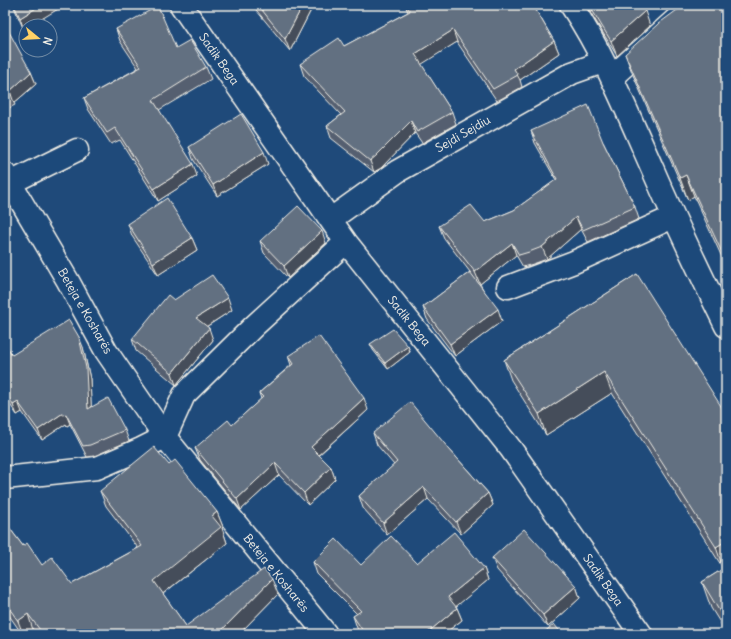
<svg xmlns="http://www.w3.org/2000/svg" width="731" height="639" font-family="Delius,sans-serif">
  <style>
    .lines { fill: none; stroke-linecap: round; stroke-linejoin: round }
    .minor-casing { stroke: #f4f1e8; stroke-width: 25 }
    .minor { stroke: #1f4a7a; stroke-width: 22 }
    .wall { fill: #545f6f; stroke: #f4f1e8 }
    .shaded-wall { fill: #454e5a; stroke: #f4f1e8 }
    .building { fill: #626f81; stroke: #f4f1e8 }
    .labels { text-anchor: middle; stroke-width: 3; stroke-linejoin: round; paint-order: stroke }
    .street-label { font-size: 12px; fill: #f4f1e8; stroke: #1f4a7a }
  </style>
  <rect width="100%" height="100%" fill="#1f4a7a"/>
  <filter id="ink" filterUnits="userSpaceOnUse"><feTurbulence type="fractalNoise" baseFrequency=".025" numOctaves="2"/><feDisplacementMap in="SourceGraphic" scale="8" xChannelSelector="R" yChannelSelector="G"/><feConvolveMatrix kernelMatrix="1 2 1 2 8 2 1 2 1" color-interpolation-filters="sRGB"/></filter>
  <g filter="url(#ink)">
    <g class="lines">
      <defs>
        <path id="minor" d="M181,5L346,242L511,449L641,634
          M571,5C605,56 628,114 653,170C676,223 701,275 726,326
          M612,77L684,12L697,5
          M5,174L68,281L106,351L165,437L326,634
          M10,183L77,150
          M331,219L398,171L572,73L603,62
          M508,287L574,262L673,217
          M5,478L97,468L141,449L165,437L184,395L253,327L346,242"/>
      </defs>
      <use href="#minor" class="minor-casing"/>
      <use href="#minor" class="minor"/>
    </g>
    <path class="wall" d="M13,5H57L58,9L26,26V29L24,30Z
      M252,5H309L311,10L290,51Z
      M405,5H533L554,41L559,53L520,80L522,87L497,101L457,42L421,64L452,112L456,124L422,143L415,133L381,168L374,172L331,138L327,126L341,115L304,76L300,64L344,46L408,12Z
      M586,5H641L650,26L617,56Z
      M726,5V266L694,196L688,200L633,75L625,54Z
      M116,29L176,48L206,67L211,79L159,110L197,176L158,201L120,140L111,144L88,109L84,98L138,68L120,41Z
      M5,31L31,72L36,84L14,103L15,105L5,110Z
      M531,131L603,142L635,207L639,219L588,242L581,229L547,259L533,264L523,267L516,255L480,284L502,321L455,356L427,319L423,307L470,272L444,238L439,226L485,222L514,210L556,180L535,143Z
      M189,147L268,164L217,196L193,159Z
      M128,224L192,238L197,250L158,275L132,236Z
      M260,241L326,243L288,278L264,253Z
      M637,274L723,568L612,393L546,435L511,380L504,360Z
      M174,300L232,310L206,327L213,340L176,385L136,351L132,339Z
      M5,343L12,355L83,347L90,379L91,408L125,430L129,441L94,456L87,457L70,424L67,426L66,424L42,440L22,412L17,415L5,397Z
      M370,344L408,346L410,352L388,369L373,350Z
      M288,356L368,410L319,455L331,467L335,479L308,505L279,475L241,510L200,460L195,448L232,425L261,399L259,393L291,365Z
      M373,433L449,449L488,493L493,505L461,534L428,499L387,535L363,508L359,496L394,465L377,445Z
      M169,465L217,512L223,527L222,528L227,543L163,594L186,626L278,594L239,634H37L33,630L28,634H22L6,611L5,608V522L23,546L42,565L72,584L138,548L106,506L100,491Z
      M492,558L576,586L580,598L548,627L497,570Z
      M313,562L361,565L417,563L484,568L488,580L456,606L457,608L462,620L444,634H361L357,628L353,616L357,614L317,574Z
      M726,567V632L711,608L702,582Z"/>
    <path class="shaded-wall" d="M41,5H57L58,9L30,26H26V29L24,30L20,18Z
      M303,5H309L311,10L290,51L285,39Z
      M645,11L650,26L617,56L611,41Z
      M453,30L457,42L419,66L415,54Z
      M554,41L559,53L520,80L514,69Z
      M31,72L36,84L14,103L10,91Z
      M411,121L415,133L381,168L374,172L370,161Z
      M264,152L268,164L217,196L213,185Z
      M193,164L197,176L158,201L154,189Z
      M686,175L694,196L688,200L680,178Z
      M576,217L581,229L547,259L542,247Z
      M322,231L326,243L288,278L284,266Z
      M192,238L197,250L158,275L153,263Z
      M512,243L516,255L480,284L475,272Z
      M228,298L232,310L201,330L196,318Z
      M498,309L502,321L455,356L450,344Z
      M209,328L213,340L176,385L172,373Z
      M79,337L83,347L90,379L92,420L88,409Z
      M408,346L410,352L388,369L385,363Z
      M604,372L612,393L546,435L539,414Z
      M364,398L368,410L315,458L311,447Z
      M18,402L22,412L17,415L13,405Z
      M63,413L66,414L70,424L67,426L66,424L42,440L38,430Z
      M275,463L279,475L241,510L237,499Z
      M331,467L335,479L308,505L304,493Z
      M424,487L428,499L387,535L383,523Z
      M488,493L493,505L461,534L456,522Z
      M217,512L223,527L222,528L227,543L160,596L154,581L212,516Z
      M726,541V566L723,568L716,547Z
      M484,568L488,580L453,609L448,597Z
      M272,579L278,594L239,634H218Z
      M576,586L580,598L548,627L543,615Z
      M457,608L462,620L444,634H426Z
      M28,614L33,630L28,634H23L18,621Z"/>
    <path class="building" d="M14,5H41L20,18Z
      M258,5H303L285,39Z
      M406,5H533L554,41L514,69L518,75L493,89L453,30L415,54L452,112L417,132L411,121L376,156L370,161L327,126L345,112L300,64L339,38L344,46L410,11Z
      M589,5H641L645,11L611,41Z
      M684,5H726V261L686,175L680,178L625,54L658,24Z
      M158,6L176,48L190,40L206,67L153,100L193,164L154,189L115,128L107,133L84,98L141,67L116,29Z
      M8,30L31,72L10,91V93L5,96V31Z
      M588,105L603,142L635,207L583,230L576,217L542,247L529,252L519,255L512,243L475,272L439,226L471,205L485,222L514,210L557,179L531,131Z
      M241,114L264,152L213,185L189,147Z
      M167,198L192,238L153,263L128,224Z
      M298,206L322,231L284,266L260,241Z
      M470,272L498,309L450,344L423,307Z
      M637,274L726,414V541L716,547L604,372L539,414L504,360Z
      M212,275L228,298L196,318L209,328L172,373L132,339L168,295L174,300Z
      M69,320L79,337L86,368L88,409L108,398L125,430L90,445L83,446L66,414L63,415V413L38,430L18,402L13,405L5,392V343L12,355Z
      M393,329L408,346L385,363L370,344Z
      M319,336L364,398L311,447L331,467L304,493L275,463L237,499L195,448L228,420L232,425L263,397L259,393L293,364L288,356Z
      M410,402L449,449L488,493L456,522L424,487L383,523L359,496L397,462L373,433Z
      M154,447L169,465L175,460L217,512L212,516L221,527L154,581L186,626L264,569L272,579L218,634H43L28,614L18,621L5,602V522L23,546L27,543L42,565L52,557L72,584L142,546L100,491Z
      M524,529L576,586L543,615L492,558Z
      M454,532L484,568L448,597L457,608L426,634H365L353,616L361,611L313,562L336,539L361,565L391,536L417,563Z
      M726,567V622L702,582Z
      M554,624L562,634H542Z"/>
  </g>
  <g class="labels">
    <g class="street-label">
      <text transform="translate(219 59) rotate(55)" y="4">Sadik Bega</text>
      <text transform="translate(463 134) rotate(-30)" y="4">Sejdi Sejdiu</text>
      <text transform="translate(85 311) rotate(60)" y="4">Beteja e Kosharës</text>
      <text transform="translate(409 321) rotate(51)" y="4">Sadik Bega</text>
      <text transform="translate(276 573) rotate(51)" y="4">Beteja e Kosharës</text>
      <text transform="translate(603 580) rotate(55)" y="4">Sadik Bega</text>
    </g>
  </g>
  <rect width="731" height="639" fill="none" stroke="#1f4a7a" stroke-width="20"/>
  <rect x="10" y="10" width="711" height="619" fill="none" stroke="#f4f1e8" stroke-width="1.5" filter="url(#ink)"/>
  <g transform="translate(38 38) rotate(108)"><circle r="19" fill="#1f4a7a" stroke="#748da6"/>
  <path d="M0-3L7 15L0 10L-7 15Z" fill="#ffd166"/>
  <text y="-6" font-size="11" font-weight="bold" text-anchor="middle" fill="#f4f1e8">N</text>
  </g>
</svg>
